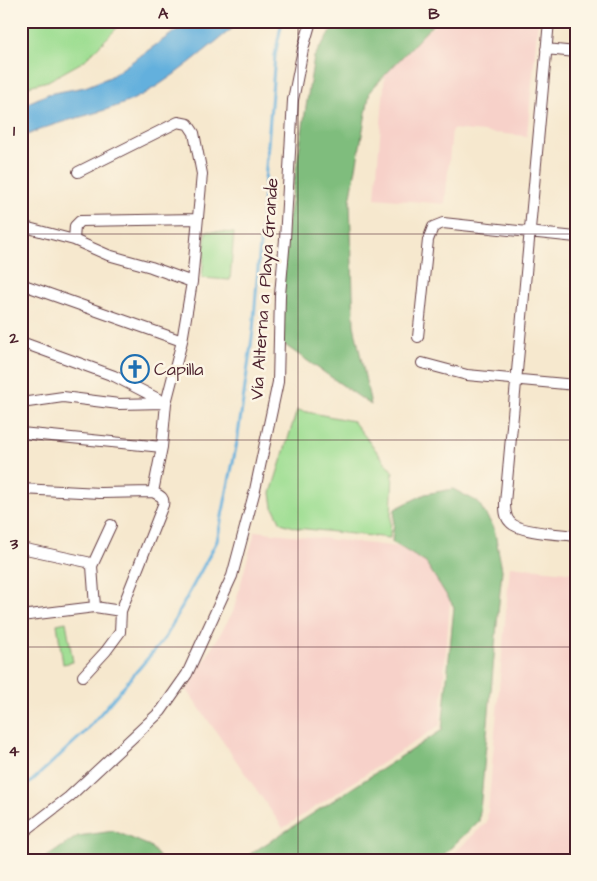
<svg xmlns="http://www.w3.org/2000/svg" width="597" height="881" font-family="'Architects Daughter',sans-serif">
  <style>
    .built { fill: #f7d1c9 }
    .green { fill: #9fde93; stroke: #747e5f }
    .forest { fill: #7fbd7d; stroke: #646e54 }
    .water { fill: #63b0dd; stroke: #566884 }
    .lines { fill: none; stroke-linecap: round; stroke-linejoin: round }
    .stream { stroke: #63b0dd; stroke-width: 3 }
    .minor-casing { stroke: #643d43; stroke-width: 12 }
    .minor { stroke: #fff; stroke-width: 10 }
    .grid { fill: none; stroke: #4a1f2b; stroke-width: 1; stroke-opacity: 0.55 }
    .labels { text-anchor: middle; stroke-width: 5; stroke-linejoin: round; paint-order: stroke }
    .street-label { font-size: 18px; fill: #4a1f2b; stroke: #fcf5e5 }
    .poi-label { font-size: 18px; fill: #4a1f2b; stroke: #fcf5e5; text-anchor: start }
    .neatline { fill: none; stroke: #4a1f2b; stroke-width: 2 }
    .grid-label { font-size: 16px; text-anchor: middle; font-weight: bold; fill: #4a1f2b }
  </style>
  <rect width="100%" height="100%" fill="#fcf5e5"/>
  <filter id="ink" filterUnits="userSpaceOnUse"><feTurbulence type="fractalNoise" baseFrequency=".02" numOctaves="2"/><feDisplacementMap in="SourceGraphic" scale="10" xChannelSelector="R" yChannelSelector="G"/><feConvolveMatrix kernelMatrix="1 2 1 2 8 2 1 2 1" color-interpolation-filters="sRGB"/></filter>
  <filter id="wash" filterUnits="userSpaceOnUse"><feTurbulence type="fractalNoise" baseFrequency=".0096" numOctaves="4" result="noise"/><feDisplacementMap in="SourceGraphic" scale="20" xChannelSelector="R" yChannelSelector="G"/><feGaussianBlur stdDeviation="1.12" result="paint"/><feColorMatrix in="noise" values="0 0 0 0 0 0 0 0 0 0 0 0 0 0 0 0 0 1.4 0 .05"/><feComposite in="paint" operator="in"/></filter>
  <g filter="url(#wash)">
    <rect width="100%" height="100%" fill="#f6e8ce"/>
    <path class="built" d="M441,21H538L527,136L452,129L445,204L375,198L386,61Z
      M255,531L454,553L440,725L283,828L187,690L233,612Z
      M510,566L576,573V814L572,860H447L487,822Z"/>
    <path class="green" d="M21,21H121L120,25L84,61L48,81L21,88Z
      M206,231L234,233L230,280L202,278Z
      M297,410L353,421L393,472L390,538L297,528L281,523L273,507L271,493Z
      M66,622L73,662L63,664L57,624Z"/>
    <path class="forest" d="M337,21H436L370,91L350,201L354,325L371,405L279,341L285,239L314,57Z
      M453,489L478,502L494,528L502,570L479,821L438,860H241L442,730L454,607L426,563L392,542L395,509L425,494Z
      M114,831L150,846L162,860H42L78,836Z"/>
    <path class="water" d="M190,21H242C206,48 171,82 130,101C95,116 56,120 21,138V106L48,94L85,87L110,77Z"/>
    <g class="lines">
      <path class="stream" d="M21,791L84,733L165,638L217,541L237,442L253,331L275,55L282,21"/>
    </g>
  </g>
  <g filter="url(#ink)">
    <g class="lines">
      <defs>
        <path id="minor" d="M549,21L505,503C505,510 505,517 510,522C519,533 561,534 576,536
          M546,49L576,52
          M78,172L178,122L188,124L194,133L202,174L192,282L182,341L166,403L162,447L153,492C160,496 165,497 163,505L121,611L120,632L106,651L83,676
          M21,226L74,240L108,255L151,267L192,282
          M74,240L75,226L80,221L197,219
          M21,284L182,341
          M418,337L428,240L433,227L443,223L576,237
          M21,342L114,376L166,403
          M422,363L467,375L576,385
          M21,403L63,397L119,404L164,403
          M21,433L162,447
          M21,489L100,493L153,492
          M21,548L87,562L92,566L95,607
          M92,566L111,525
          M21,616L95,607L121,611
          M21,834L69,797L161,711L187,674L232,576L255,490L278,382L280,295L285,239L293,100L303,49L311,21"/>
      </defs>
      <use href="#minor" class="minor-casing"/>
      <use href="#minor" class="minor"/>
    </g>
  </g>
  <path class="grid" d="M298,21V860M21,234H576M21,440H576M21,647H576"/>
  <defs>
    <symbol id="church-ring" viewBox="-11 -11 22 22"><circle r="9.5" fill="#fcf5e5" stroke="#1f6fb2" stroke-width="1.5"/><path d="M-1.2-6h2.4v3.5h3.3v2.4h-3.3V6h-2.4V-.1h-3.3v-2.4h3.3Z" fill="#1f6fb2"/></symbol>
  </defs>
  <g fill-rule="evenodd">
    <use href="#church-ring" x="119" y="353" width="32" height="32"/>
  </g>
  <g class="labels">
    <g class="street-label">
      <text transform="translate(264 289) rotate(-86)" y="6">Vía Alterna a Playa Grande</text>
    </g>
    <g class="poi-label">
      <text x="154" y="375">Capilla</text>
    </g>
  </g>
  <rect width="597" height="881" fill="none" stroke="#fcf5e5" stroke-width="55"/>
  <rect x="28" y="28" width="542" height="826" class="neatline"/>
  <g class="grid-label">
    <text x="163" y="19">A</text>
    <text x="434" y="19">B</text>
    <text x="14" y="136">1</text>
    <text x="14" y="343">2</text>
    <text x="14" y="549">3</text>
    <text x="14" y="756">4</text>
  </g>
</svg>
